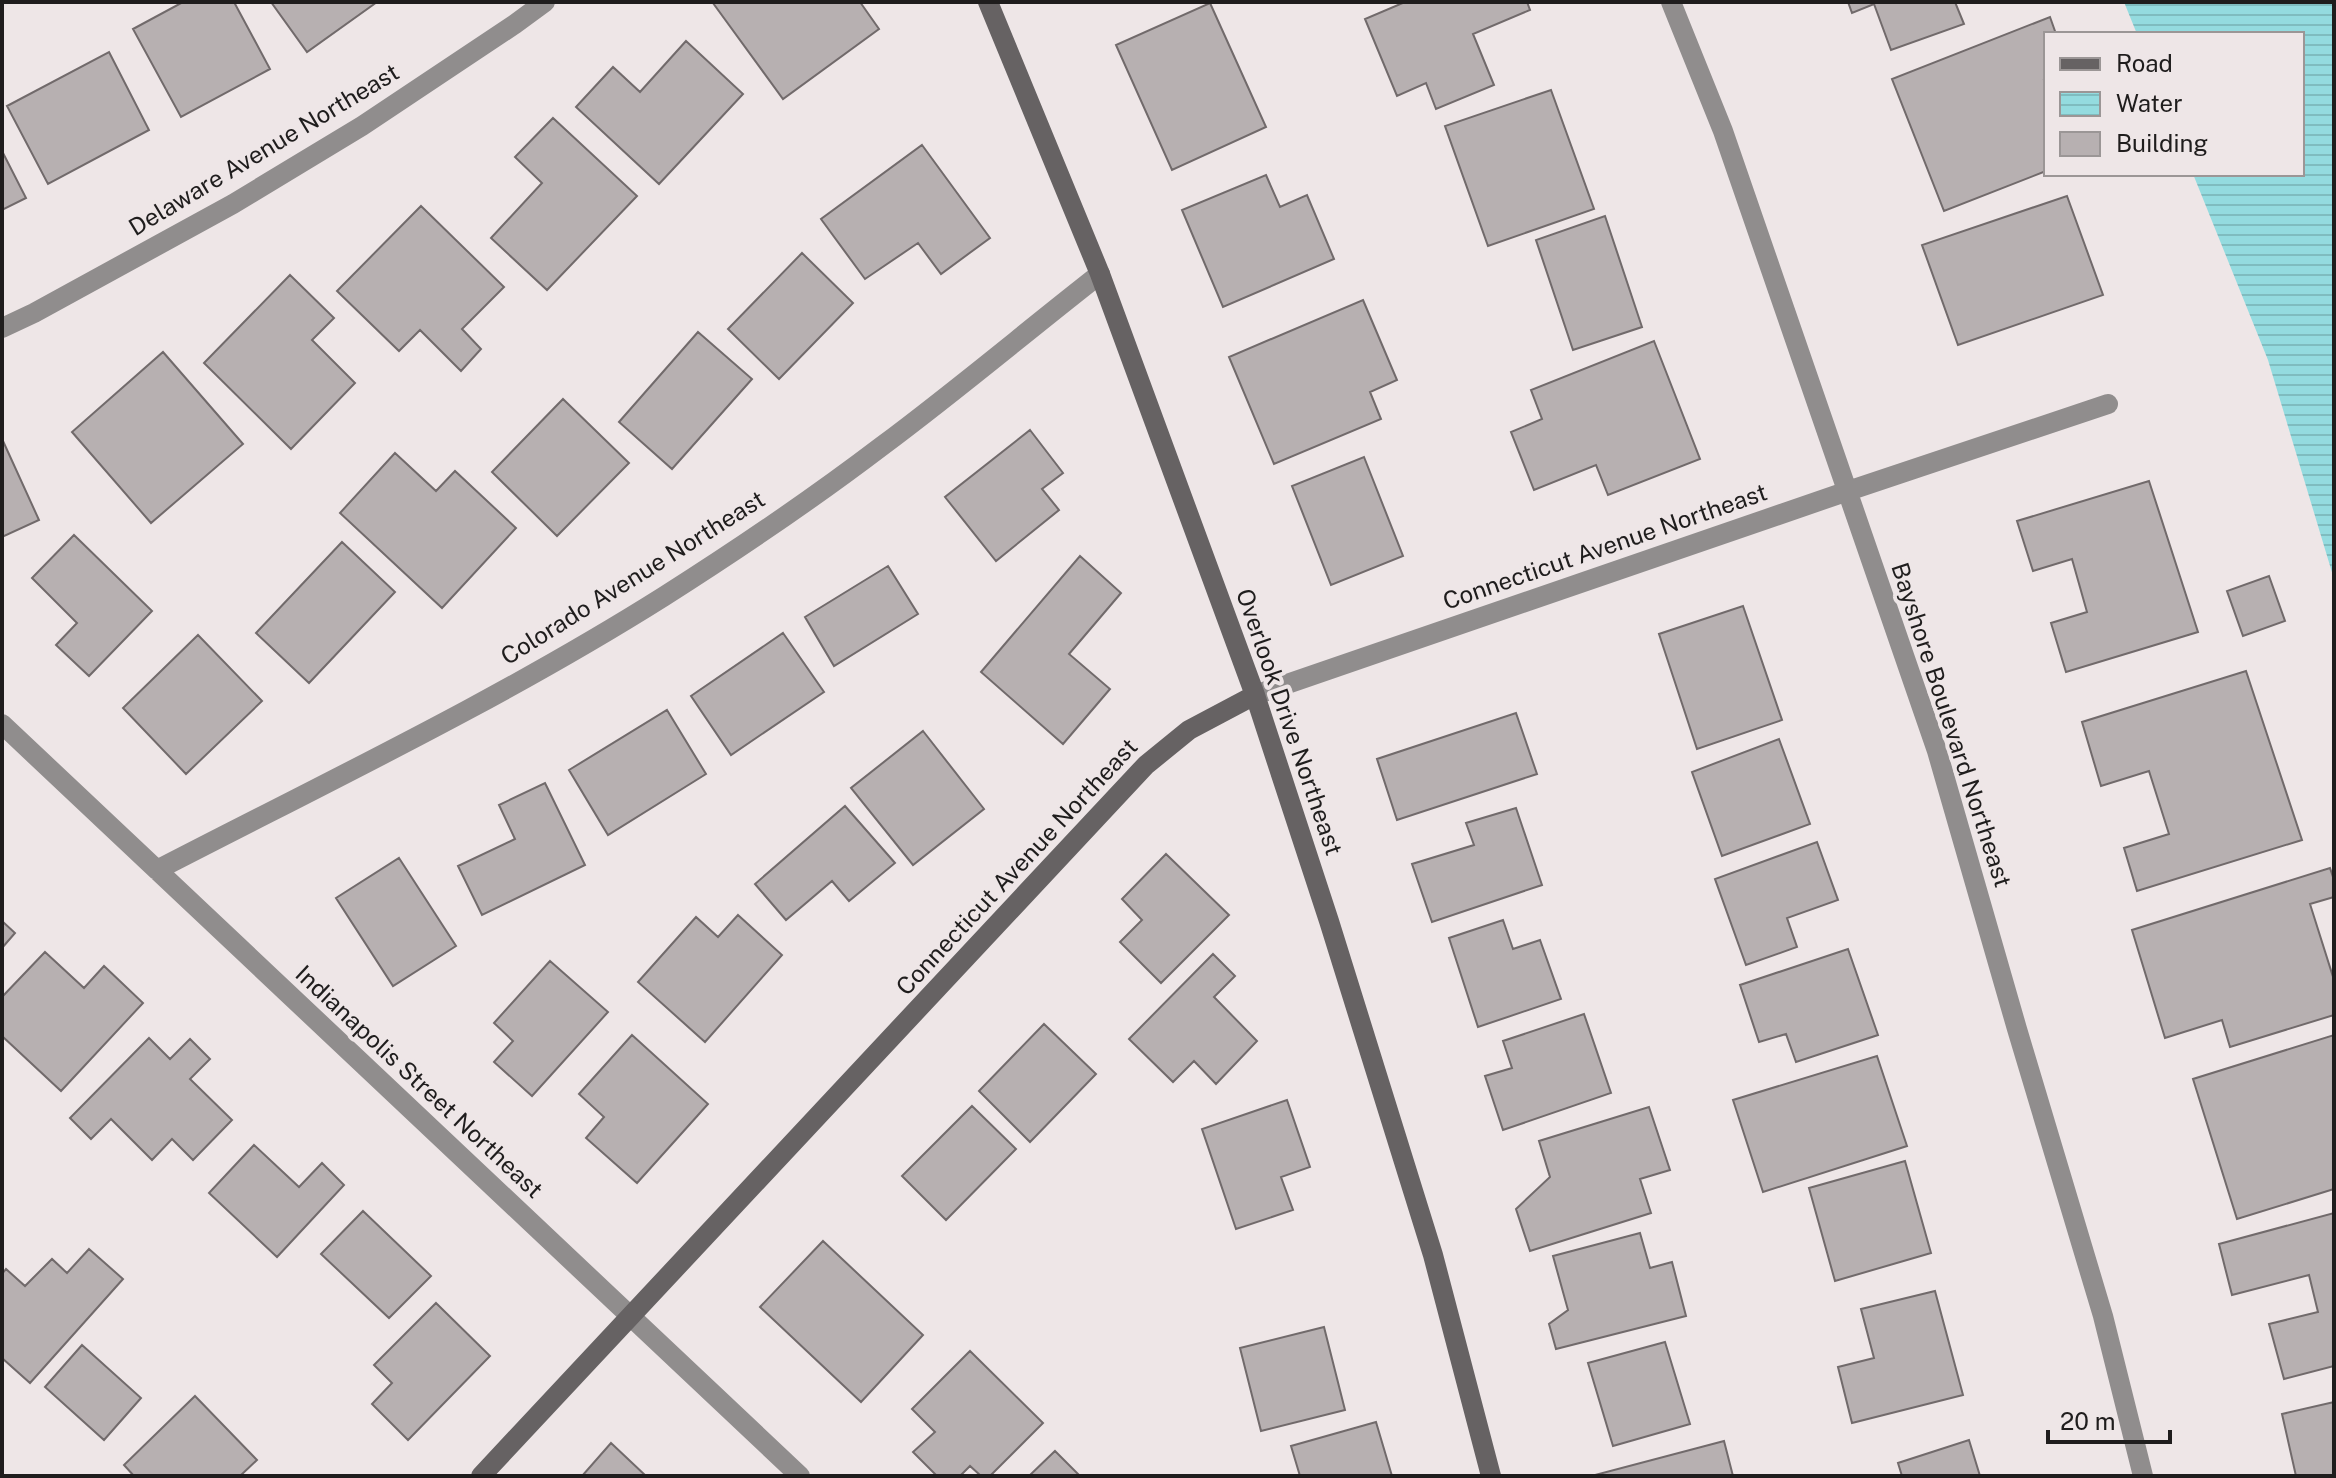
<svg xmlns="http://www.w3.org/2000/svg" width="2336" height="1478" font-family="'Public Sans',sans-serif">
  <style>
    .water { fill: url(#water-rules) }
    .building { fill: #b7b0b1; stroke: #716a6b; stroke-width: 2 }
    .lines { fill: none; stroke-linecap: round; stroke-linejoin: round }
    .street { stroke: #908d8d; stroke-width: 20 }
    .secondary { stroke: #666263; stroke-width: 20 }
    .labels { text-anchor: middle; stroke-width: 8; stroke-linejoin: round; paint-order: stroke }
    .street-label { font-size: 24px; fill: #1f1d1d; stroke: #eee6e7 }
  </style>
  <defs>
    <pattern id="water-rules" width="6" height="5" patternUnits="userSpaceOnUse" patternTransform="scale(2)"><rect width="6" height="5" fill="#94dbdf"/><path d="M0 2.5h6" fill="none" stroke="#7fbcbf"/></pattern>
  </defs>
  <rect width="100%" height="100%" fill="#eee6e7"/>
  <path class="water" d="M2124,2H2334V579L2268,360L2193,174H2302V34H2137Z"/>
  <path class="building" d="M183,2H234L270,69L181,117L133,29Z
    M271,2H377L307,52Z
    M860,2L879,29L783,99L713,3Z
    M1405,2H1527L1530,10L1473,34L1494,85L1436,109L1426,83L1397,96L1365,19Z
    M1848,2H1955L1964,24L1891,50L1874,4L1852,13Z
    M1210,3L1266,127L1172,170L1116,45Z
    M2050,17L2056,34H2046V79L2044,80L2046,85V171L1944,211L1892,79Z
    M686,41L743,94L659,184L576,107L613,67L640,92Z
    M109,52L149,130L48,184L7,106Z
    M1551,90L1594,209L1488,246L1445,126Z
    M553,118L637,196L547,290L491,238L542,183L515,157Z
    M922,145L990,238L941,274L918,243L865,279L821,219Z
    M2,151L26,198L2,210Z
    M1266,175L1280,207L1307,195L1334,259L1223,307L1182,210Z
    M2067,196L2103,295L1958,345L1922,245Z
    M421,206L504,287L462,329L481,349L461,371L420,330L399,351L337,291Z
    M1605,216L1642,327L1573,350L1536,240Z
    M802,253L853,303L779,379L728,329Z
    M290,275L334,318L312,340L355,383L291,449L204,363Z
    M1363,300L1397,380L1370,392L1381,419L1274,464L1229,357Z
    M698,332L752,379L672,469L619,422Z
    M1654,341L1700,459L1608,495L1596,465L1534,490L1511,432L1542,419L1531,390Z
    M163,352L243,444L151,523L72,432Z
    M563,399L629,463L557,536L492,472Z
    M1030,430L1063,473L1042,489L1059,510L996,561L945,497Z
    M3,441L39,520L2,537V442Z
    M395,453L436,491L455,471L516,528L442,608L340,513Z
    M1364,457L1403,556L1331,585L1292,486Z
    M2149,481L2198,632L2066,672L2051,623L2087,612L2072,559L2033,571L2017,521Z
    M74,535L152,611L89,676L56,645L77,623L32,578Z
    M342,542L395,592L309,683L256,633Z
    M1080,556L1121,593L1069,654L1110,689L1063,744L981,672Z
    M888,566L918,614L834,666L805,617Z
    M2269,576L2285,621L2243,636L2227,591Z
    M1743,606L1782,720L1697,749L1659,634Z
    M783,633L824,692L731,755L691,696Z
    M198,635L262,701L186,774L123,708Z
    M2246,671L2302,840L2137,891L2124,848L2169,834L2149,771L2101,786L2082,722Z
    M667,710L706,774L608,835L569,770Z
    M1516,713L1537,774L1397,820L1377,759Z
    M923,731L984,809L913,865L851,788Z
    M1779,739L1810,824L1722,856L1692,772Z
    M545,783L585,865L482,915L458,866L515,839L499,805Z
    M845,806L895,863L849,901L832,881L786,920L755,884Z
    M1516,808L1542,885L1432,922L1412,864L1474,845L1466,823Z
    M1817,842L1838,900L1787,918L1797,947L1746,965L1715,879Z
    M1166,854L1229,915L1161,983L1120,942L1142,920L1122,899Z
    M399,858L456,946L393,986L336,898Z
    M2330,868L2334,880V897L2310,904L2334,980V1015L2230,1047L2222,1020L2165,1038L2132,930Z
    M738,915L782,955L705,1042L638,982L696,917L718,937Z
    M1503,920L1513,949L1540,940L1561,999L1478,1027L1449,938Z
    M2,921L15,933L2,948Z
    M1848,949L1878,1035L1796,1062L1786,1034L1759,1042L1740,985Z
    M45,952L84,988L104,966L143,1003L61,1091L2,1036V997Z
    M1213,954L1235,976L1214,997L1257,1041L1216,1084L1194,1061L1173,1082L1129,1039Z
    M550,961L608,1012L532,1096L494,1062L513,1041L494,1023Z
    M1584,1014L1611,1093L1503,1130L1485,1076L1512,1068L1503,1041Z
    M1044,1024L1096,1074L1030,1142L979,1091Z
    M632,1035L708,1104L637,1183L586,1138L604,1117L579,1094Z
    M2334,1035V1189L2237,1219L2193,1079Z
    M149,1038L170,1059L190,1039L210,1059L190,1079L232,1120L193,1160L172,1139L152,1160L111,1119L91,1139L70,1118Z
    M1877,1056L1907,1146L1763,1192L1733,1100Z
    M1287,1100L1310,1167L1281,1177L1293,1210L1236,1229L1202,1129Z
    M972,1106L1016,1149L946,1220L902,1176Z
    M1649,1107L1670,1170L1640,1179L1651,1213L1530,1251L1516,1209L1550,1177L1539,1141Z
    M254,1145L299,1187L322,1163L344,1185L277,1257L209,1193Z
    M1905,1161L1931,1253L1835,1281L1809,1188Z
    M363,1211L431,1276L389,1318L321,1254Z
    M2334,1213V1366L2284,1379L2269,1324L2318,1312L2309,1275L2232,1295L2219,1244Z
    M1640,1233L1650,1268L1672,1262L1686,1316L1556,1349L1549,1324L1568,1310L1553,1256Z
    M823,1241L923,1335L861,1402L760,1307Z
    M89,1249L123,1279L30,1383L2,1358V1274L6,1269L25,1286L52,1259L67,1273Z
    M1935,1291L1963,1395L1852,1423L1838,1367L1874,1358L1861,1309Z
    M436,1303L490,1356L408,1440L372,1404L392,1383L374,1365Z
    M1324,1327L1345,1410L1261,1431L1240,1348Z
    M1665,1342L1690,1424L1613,1446L1588,1363Z
    M82,1345L141,1398L104,1440L45,1387Z
    M970,1351L1043,1423L990,1476H981L970,1466L960,1476H937L913,1452L935,1432L912,1409Z
    M195,1396L257,1460L240,1476H134L124,1465Z
    M2334,1402V1476H2296L2282,1414Z
    M1376,1422L1392,1476H1300L1291,1446Z
    M1969,1440L1980,1476H1902L1898,1463Z
    M1724,1441L1733,1476H1595V1475Z
    M611,1443L646,1476H582Z
    M1055,1451L1080,1476H1029Z"/>
  <g class="lines">
    <path class="street" d="M1671,2L1723,131L1937,751L2017,1029L2103,1316L2143,1476
      M2,328L34,313L233,204L362,126L515,24L545,2
      M1255,695L1848,491L2108,404
      M2,724L800,1476
      M157,870C327,782 501,699 663,597C737,550 811,500 882,446C956,391 1027,331 1100,274"/>
    <path class="secondary" d="M988,2L1100,274L1255,695L1329,921L1433,1255L1491,1476
      M481,1476L1146,765L1189,730L1255,695"/>
  </g>
  <g class="labels">
    <g class="street-label">
      <text transform="translate(264 150) rotate(-31)" y="8">Delaware Avenue Northeast</text>
      <text transform="translate(1605 547) rotate(-19)" y="8">Connecticut Avenue Northeast</text>
      <text transform="translate(633 578) rotate(-32)" y="8">Colorado Avenue Northeast</text>
      <text transform="translate(1289 722) rotate(71)" y="8">Overlook Drive Northeast</text>
      <text transform="translate(1951 725) rotate(72)" y="8">Bayshore Boulevard Northeast</text>
      <text transform="translate(1017 867) rotate(-47)" y="8">Connecticut Avenue Northeast</text>
      <text transform="translate(419 1082) rotate(43)" y="8">Indianapolis Street Northeast</text>
    </g>
  </g>
  <rect width="2336" height="1478" fill="none" stroke="#1f1d1d" stroke-width="8"/>
  <rect x="2044" y="32" width="260" height="144" fill="#eee6e7" stroke="#9b9696" stroke-width="2"/>
  <rect x="2060" y="58" width="40" height="12" fill="#666263" stroke="#9b9696" stroke-width="2"/>
  <text x="2116" y="72" font-size="24" fill="#1f1d1d">Road</text>
  <rect x="2060" y="92" width="40" height="24" fill="url(#water-rules)" stroke="#9b9696" stroke-width="2"/>
  <text x="2116" y="112" font-size="24" fill="#1f1d1d">Water</text>
  <rect x="2060" y="132" width="40" height="24" fill="#b7b0b1" stroke="#9b9696" stroke-width="2"/>
  <text x="2116" y="152" font-size="24" fill="#1f1d1d">Building</text>
  <path d="M2048 1430v12h122v-12" fill="none" stroke="#1f1d1d" stroke-width="4"/>
  <text x="2060" y="1430" font-size="24" fill="#1f1d1d" stroke="#eee6e7" stroke-width="6" paint-order="stroke">20 m</text>
</svg>
